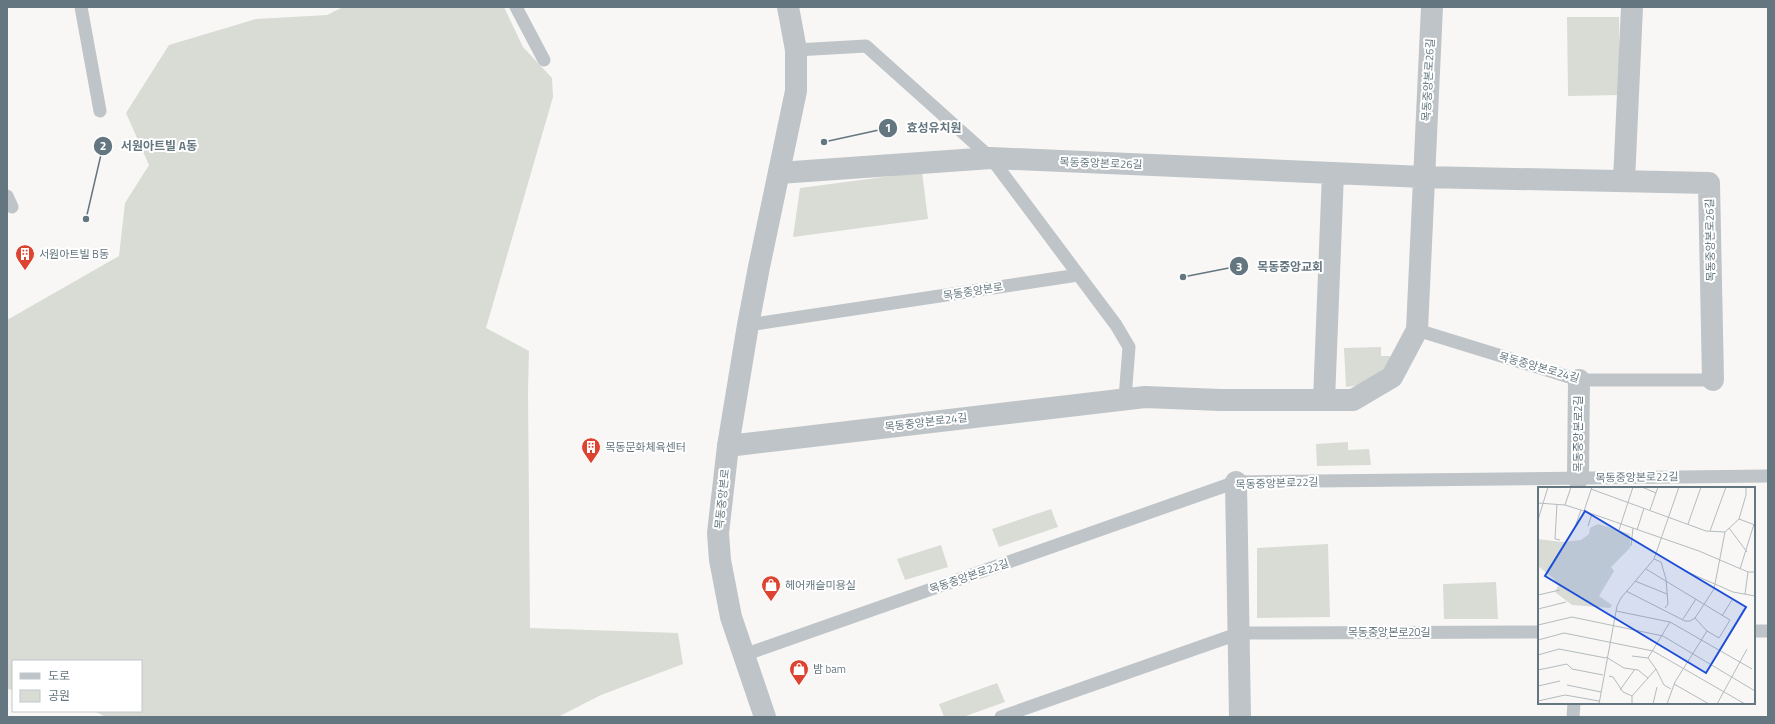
<svg xmlns="http://www.w3.org/2000/svg" width="1775" height="724" font-family="'Titillium Web','Noto Sans KR',sans-serif">
  <style>
    .green { fill: #d8dcd4 }
    .lines { fill: none; stroke-linecap: round; stroke-linejoin: round }
    .service { stroke: #bec4c7; stroke-width: 13 }
    .minor { stroke: #bec4c7; stroke-width: 22 }
    .tertiary { stroke: #bec4c7; stroke-width: 22 }
    .labels { text-anchor: middle; stroke-width: 4; stroke-linejoin: round; paint-order: stroke }
    .street-label { font-size: 11px; fill: #64767f; stroke: #fff }
    .poi-label { font-size: 11px; fill: #64767f; stroke: #fff; text-anchor: start }
    .inset-road { fill: none; stroke: #b4bbbf; stroke-width: 1 }
    .view { fill: #1d4ed8; fill-opacity: 0.15; stroke: #1d4ed8; stroke-width: 2 }
    .inset-edge { fill: none; stroke: #64767f; stroke-width: 2 }
    .leader { fill: none; stroke: #64767f; stroke-width: 1.5 }
    .callout-dot { fill: #64767f; stroke: #fff; stroke-width: 1.5 }
    .mark-label { font-size: 12px; text-anchor: middle; font-weight: bold; fill: #fff }
    .callout-label { font-size: 12px; text-anchor: middle; font-weight: bold; fill: #64767f; stroke: #fff; stroke-width: 4; stroke-linejoin: round; paint-order: stroke }
  </style>
  <rect width="100%" height="100%" fill="#f8f7f5"/>
  <path class="green" d="M343,7H504L523,47L552,78L553,97L486,328L529,351L528,391L530,628L678,633L683,664L601,695L558,717H106L94,711H141V661H13V690L7,689V320L119,256L125,203L149,165L126,113L169,45L256,19L327,15Z
    M1567,17H1619L1620,95L1568,96Z
    M922,172L928,219L793,237L800,188Z
    M1381,347V356H1391L1386,370L1361,385L1346,387L1344,348Z
    M1348,442V450L1369,449L1371,465L1317,466L1316,444Z
    M1051,509L1058,527L999,547L992,529Z
    M1328,544L1330,617L1257,618V548Z
    M941,545L948,567L905,580L897,559Z
    M1496,582L1498,619H1444L1443,584Z
    M997,683L1005,702L963,717H944L939,704Z"/>
  <g class="lines">
    <path class="service" d="M81,7L100,111
      M516,7L544,60
      M796,50L866,46L991,158L1116,325L1129,347L1125,398
      M7,196L12,207
      M748,325L1078,275
      M1417,330L1579,380H1713
      M1754,631H1768
      M744,655L1236,482L1768,476
      M1001,717L1240,633L1539,632
      M1573,717L1574,703"/>
    <path class="minor" d="M779,173L991,158L1423,177L1709,183L1713,380
      M1624,181L1632,7
      M1324,400L1333,173
      M728,446L1145,397L1220,400H1353L1392,377L1417,330L1432,7
      M1578,478L1579,380
      M1236,482L1240,717"/>
    <path class="tertiary" d="M765,717L731,617L720,560L718,533L728,446L748,325L759,267L796,91V50L788,7"/>
  </g>
  <defs>
    <symbol id="building-pin" viewBox="-11 -11 22 30"><path d="M0 17L-7.5 6A9.5 9.5 0 1 1 7.5 6Z" fill="#dc4431" stroke="#fff"/><path d="M-4-6H4V6H1V3H-1V6H-4ZM-2.5-4.3h1.7v1.8h-1.7ZM.8-4.3h1.7v1.8H.8ZM-2.5-1h1.7V.8h-1.7ZM.8-1h1.7V.8H.8Z" fill="#fff"/></symbol>
    <symbol id="shop-pin" viewBox="-11 -11 22 30"><path d="M0 17L-7.5 6A9.5 9.5 0 1 1 7.5 6Z" fill="#dc4431" stroke="#fff"/><path d="M-5-2.5h2.3a2.7 3.5 0 0 1 5.4 0H5L5.5 6h-11ZM-1.5-2.5h3a1.5 2.3 0 0 0-3 0Z" fill="#fff"/></symbol>
  </defs>
  <g fill-rule="evenodd">
    <use href="#building-pin" x="14" y="243" width="22" height="30"/>
    <use href="#building-pin" x="580" y="436" width="22" height="30"/>
    <use href="#shop-pin" x="760" y="574" width="22" height="30"/>
    <use href="#shop-pin" x="788" y="658" width="22" height="30"/>
  </g>
  <g class="labels">
    <g class="street-label">
      <text transform="translate(1428 80) rotate(-87)" y="4">목동중앙본로26길</text>
      <text transform="translate(1101 163) rotate(2)" y="4">목동중앙본로26길</text>
      <text transform="translate(1710 240) rotate(-91)" y="4">목동중앙본로26길</text>
      <text transform="translate(973 291) rotate(-9)" y="4">목동중앙본로</text>
      <text transform="translate(1539 367) rotate(16)" y="4">목동중앙본로24길</text>
      <text transform="translate(926 422) rotate(-7)" y="4">목동중앙본로24길</text>
      <text transform="translate(1578 434) rotate(-90)" y="4">목동중앙본로2길</text>
      <text transform="translate(1637 477) rotate(-1)" y="4">목동중앙본로22길</text>
      <text transform="translate(1277 483) rotate(-2)" y="4">목동중앙본로22길</text>
      <text transform="translate(722 499) rotate(-84)" y="4">목동중앙본로</text>
      <text transform="translate(969 576) rotate(-19)" y="4">목동중앙본로22길</text>
      <text x="1389" y="636">목동중앙본로20길</text>
    </g>
    <g class="poi-label">
      <text x="39" y="258">서원아트빌 B동</text>
      <text x="605" y="451">목동문화체육센터</text>
      <text x="785" y="589">헤어캐슬미용실</text>
      <text x="813" y="673">밤 bam</text>
    </g>
  </g>
  <g transform="translate(1538 487)">
    <rect width="217" height="217" fill="#f8f7f5"/>
    <path d="M60,37L92,47V61L73,80L76,84L61,109L74,118L72,121L34,118L17,105L20,99L16,92L0,79V52L24,55L43,53L51,47L52,41Z" fill="#d8dcd4"/>
    <path class="inset-road" d="M104,0L118,6M53,2L168,44L187,45L201,32L208,8V0M0,16L27,18L46,24L161,64L210,85H217M19,17L17,52L22,53M27,18L33,0M112,23L120,0M46,24L54,0M201,32L217,38M0,33L10,0M150,37L163,0M50,39L54,27M191,41L209,65M36,43L43,23M81,43L95,0M99,43L106,21M172,44L188,0M93,59L95,41M116,72L123,75L128,92L130,117L127,121M108,82L192,133L181,151L169,144L157,131M202,82L216,37M147,84L195,105L217,109M97,94L129,107M88,104L147,134H152L157,131L176,102L187,45M207,107L210,85M0,108L22,103M0,122L28,115M78,124L132,135L214,182M184,129L194,113M145,132L158,112M0,138L34,130L125,149L217,204M0,153L26,146L115,164L207,217M0,168L21,162L68,171M94,169L110,171M68,170L86,181L100,183L110,191M118,182L126,198L133,202M0,183L29,177L34,182L65,188M71,189L75,190L85,205L94,209M136,197L171,217M29,198L63,205M0,199L22,194M82,203L97,182M0,214L27,208L61,214M61,217L79,119L83,111L116,72L141,0M94,217V209L118,182L110,171L132,135M115,217L119,200M129,217L137,195L169,144M179,217L209,162"/>
    <path class="view" d="M47,24L208,120L168,186L7,89Z"/>
    <rect width="217" height="217" class="inset-edge"/>
  </g>
  <path class="leader" d="M824 142L888 128M86 219L103 146M1183 277L1239 266"/>
  <g class="callout-dot">
    <circle cx="824" cy="142" r="4"/>
    <circle cx="86" cy="219" r="4"/>
    <circle cx="1183" cy="277" r="4"/>
    <circle cx="888" cy="128" r="10"/>
    <circle cx="103" cy="146" r="10"/>
    <circle cx="1239" cy="266" r="10"/>
  </g>
  <g class="mark-label">
    <text x="888" y="132">1</text>
    <text x="103" y="150">2</text>
    <text x="1239" y="271">3</text>
  </g>
  <g class="callout-label">
    <text x="934" y="132">효성유치원</text>
    <text x="159" y="150">서원아트빌 A동</text>
    <text x="1290" y="271">목동중앙교회</text>
  </g>
  <rect width="1775" height="724" fill="none" stroke="#64767f" stroke-width="16"/>
  <rect x="12" y="660" width="130" height="52" fill="#ffffff" stroke="#c1c8cc"/>
  <rect x="20" y="673" width="20" height="6" fill="#bec4c7" stroke="#c1c8cc"/>
  <text x="48" y="680" font-size="12" fill="#64767f">도로</text>
  <rect x="20" y="690" width="20" height="12" fill="#d8dcd4" stroke="#c1c8cc"/>
  <text x="48" y="700" font-size="12" fill="#64767f">공원</text>
</svg>
